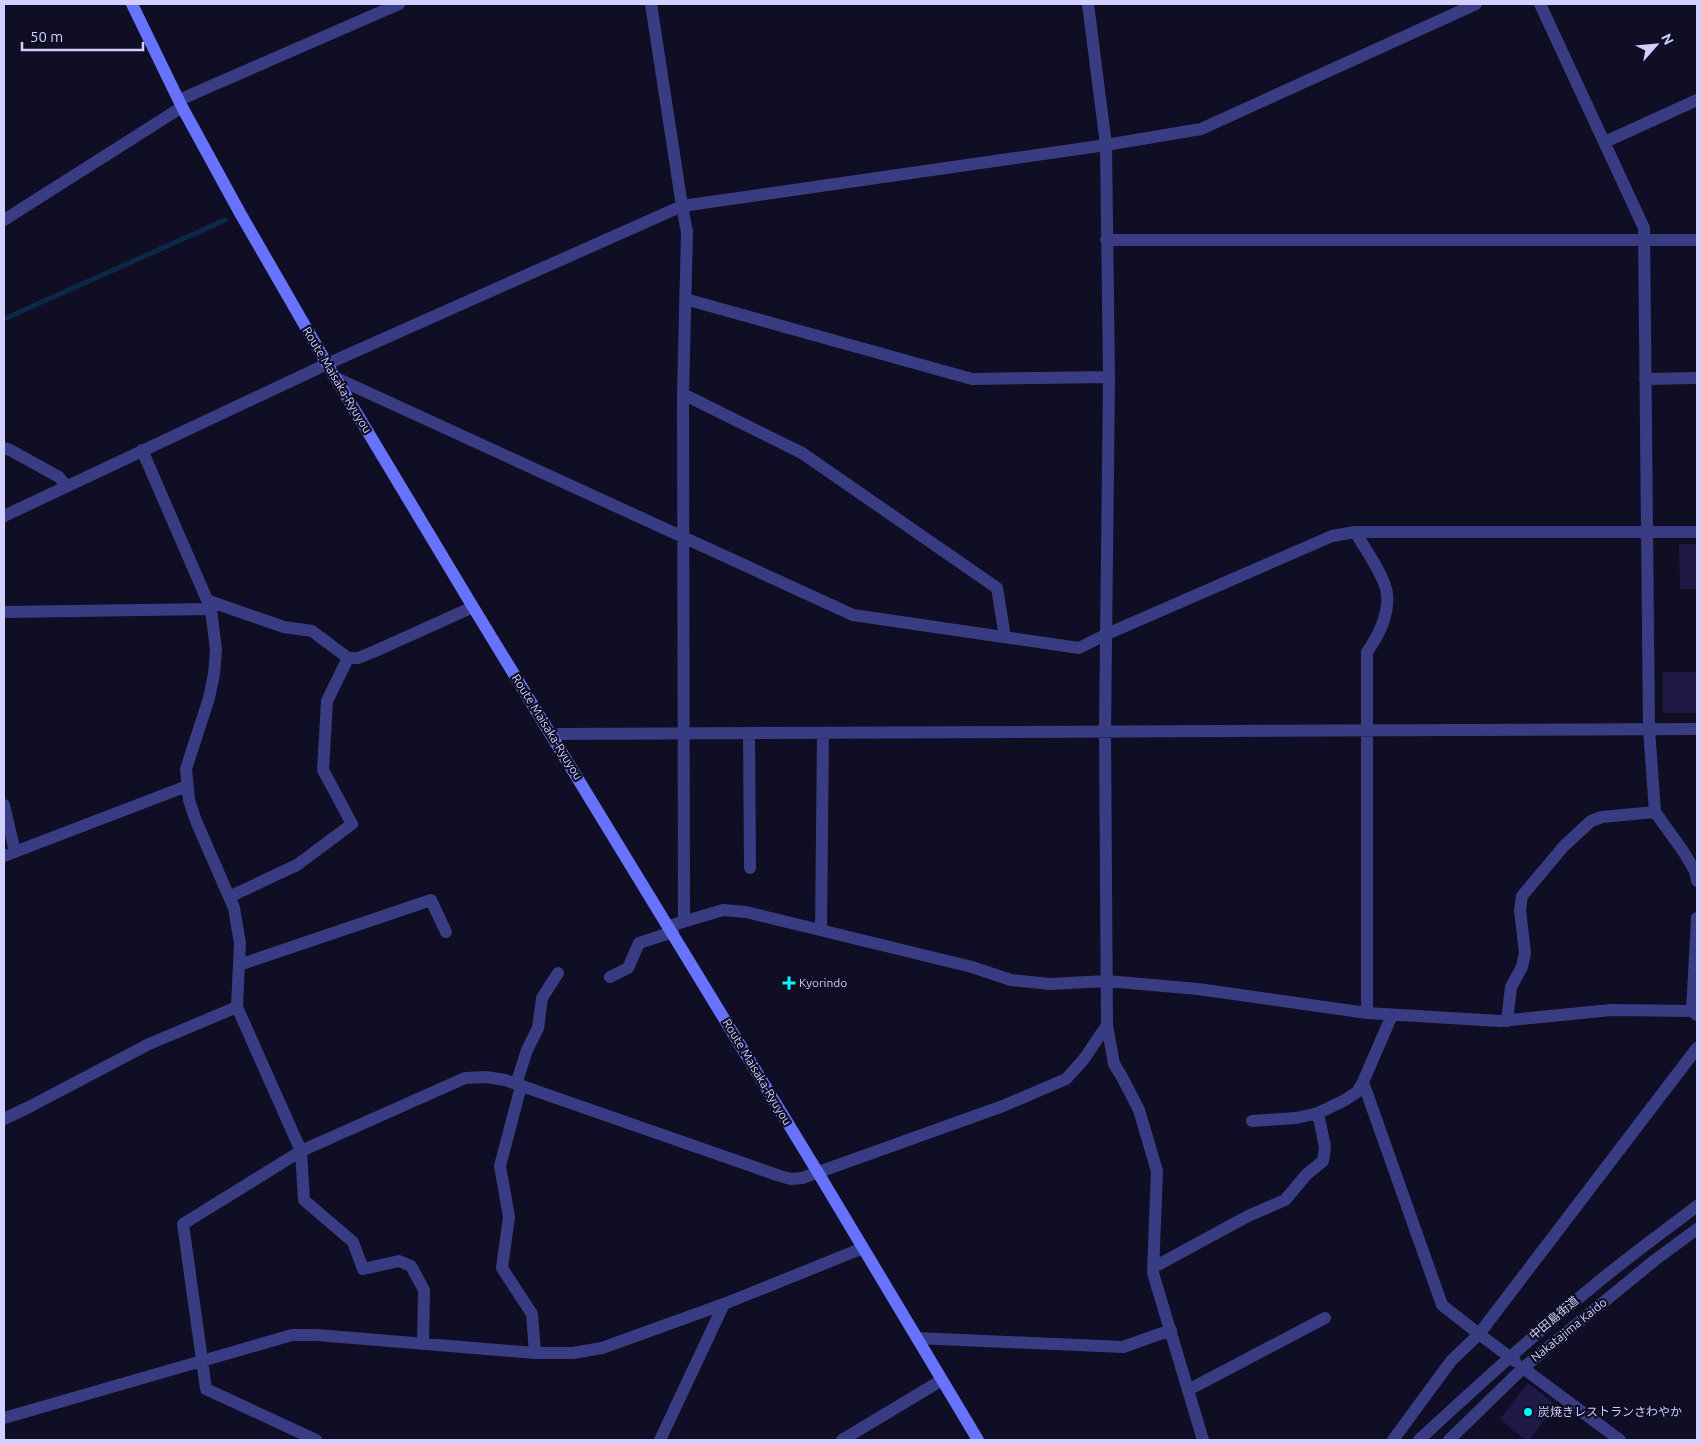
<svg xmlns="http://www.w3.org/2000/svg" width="1701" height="1444" font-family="Ubuntu,'Noto Sans JP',sans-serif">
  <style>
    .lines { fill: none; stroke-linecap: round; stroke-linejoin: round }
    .stream { stroke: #0c294a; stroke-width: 5 }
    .building { fill: #1e1a45 }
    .minor { stroke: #383c83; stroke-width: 12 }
    .tertiary { stroke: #383c83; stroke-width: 12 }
    .secondary { stroke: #6772ff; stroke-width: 12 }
    .poi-dot { fill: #00fafb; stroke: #0f0e24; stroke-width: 2 }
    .labels { text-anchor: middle; stroke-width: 4.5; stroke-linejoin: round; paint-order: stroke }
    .street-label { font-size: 12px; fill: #d1d0ff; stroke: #0f0e24 }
    .poi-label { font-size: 12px; fill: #d1d0ff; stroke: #0f0e24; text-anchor: start }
  </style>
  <rect width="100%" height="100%" fill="#0f0e24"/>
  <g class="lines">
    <path class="stream" d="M4,319L225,220"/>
  </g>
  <path class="building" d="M1679,544H1697V589H1680Z
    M1663,672H1697V713H1663Z
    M1528,1383L1556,1405L1529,1440H1526L1500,1419Z"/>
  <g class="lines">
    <path class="minor" d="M651,4L682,206L687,232L683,394L684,921
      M1088,4L1106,145L1109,377L1105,732L1107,1025L1114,1064L1122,1077L1139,1110L1157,1171L1153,1273L1203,1440
      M1540,4L1644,228L1649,729L1655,812L1683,851L1695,871L1697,881
      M179,100L399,4
      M1605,142L1697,100
      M4,220L182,107
      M1106,240H1697
      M685,299L972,379L1109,377
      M336,378L853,615L1079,648L1107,634L1332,536L1355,532H1697
      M1645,379L1697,378
      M683,394L802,453L997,588L1005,637
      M4,448L10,450L59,477L66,486
      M142,450L211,609L216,650L214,674L209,698L186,769L189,800L196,821L234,908L240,943L237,1007L301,1151L304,1200L353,1242L363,1269L399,1261L411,1266L424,1290L423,1344
      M4,516L327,364
      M1355,532C1364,547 1386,578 1387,594C1389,616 1379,635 1367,652V1013
      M209,601L284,627L312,631L348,658H358L373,652L473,607
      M4,612L211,609
      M749,733L750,868
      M552,734L1697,729
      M4,805L15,852
      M4,856L187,786
      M229,897L297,865L352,824L323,770L327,701L348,658
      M669,926L723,910L746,912L972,967L1011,980L1050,984L1107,981L1198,989L1367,1013L1500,1021L1611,1010L1692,1011L1697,1015
      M821,930L823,733
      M239,965L431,900L446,932
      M610,977L628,968L639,943L673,932
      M1692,1011L1697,918
      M1392,1015L1363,1082L1442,1305L1479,1334
      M1507,1021L1511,987L1522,967L1525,953L1520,910L1522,896L1564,846L1591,821L1602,817L1655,812
      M516,1084L527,1050L538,1028L542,998L558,973
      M521,1086L500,1166L509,1217L502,1268L532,1314L535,1353
      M4,1119L29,1107L149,1044L237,1007
      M1252,1121L1296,1118L1318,1113L1345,1100L1357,1092L1363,1082
      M1154,1267L1248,1216L1285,1200L1307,1174L1323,1161L1325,1147L1318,1113
      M917,1338L1123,1347L1171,1330
      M1523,1368L1620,1440
      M1188,1390L1325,1318
      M4,1418L292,1335H317L535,1353H573L602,1348L724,1304L863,1248
      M316,1440L206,1389L183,1224L301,1151L465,1078L486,1077L505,1080L777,1175L791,1179L802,1178L1003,1106L1066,1079L1084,1059L1107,1025
      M660,1440L724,1304
      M842,1440L942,1380"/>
    <path class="tertiary" d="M327,364L682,206L1106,145L1201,129L1476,4
      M1479,1334L1515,1361
      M1393,1440L1451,1361L1479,1334L1697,1048
      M1419,1440C1475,1388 1532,1336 1591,1288C1625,1259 1662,1233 1697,1206
      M1449,1440L1523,1368L1655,1260L1697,1229"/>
    <path class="secondary" d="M132,4L182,107L240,213L327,364L473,607L817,1171L978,1440"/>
  </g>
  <g class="poi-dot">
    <path d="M786.5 975.5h5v5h5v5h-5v5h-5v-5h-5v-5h5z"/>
    <circle cx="1528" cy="1412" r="5"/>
  </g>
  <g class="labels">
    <g class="street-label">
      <text transform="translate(337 380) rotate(59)" y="4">Route Maisaka-Ryuyou</text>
      <text transform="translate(547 727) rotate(58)" y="4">Route Maisaka-Ryuyou</text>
      <text transform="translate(757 1072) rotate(59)" y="4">Route Maisaka-Ryuyou</text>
      <text transform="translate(1554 1318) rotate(-40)" y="4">中田島街道</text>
      <text transform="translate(1569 1330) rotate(-39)" y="4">Nakatajima Kaido</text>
    </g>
    <g class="poi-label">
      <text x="799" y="987">Kyorindo</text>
      <text x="1538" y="1416">炭焼きレストランさわやか</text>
    </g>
  </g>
  <rect width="1701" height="1444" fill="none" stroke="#d1d0ff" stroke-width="10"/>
  <g transform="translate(1656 45) rotate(63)" stroke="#0f0e24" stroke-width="4" paint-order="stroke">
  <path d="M0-4L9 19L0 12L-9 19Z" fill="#d1d0ff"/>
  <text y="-8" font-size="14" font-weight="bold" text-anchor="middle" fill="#d1d0ff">N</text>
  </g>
  <path d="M22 42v8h121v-8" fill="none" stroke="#d1d0ff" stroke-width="2.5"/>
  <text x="30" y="42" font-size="15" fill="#d1d0ff" stroke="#0f0e24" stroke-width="4" paint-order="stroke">50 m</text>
</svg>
